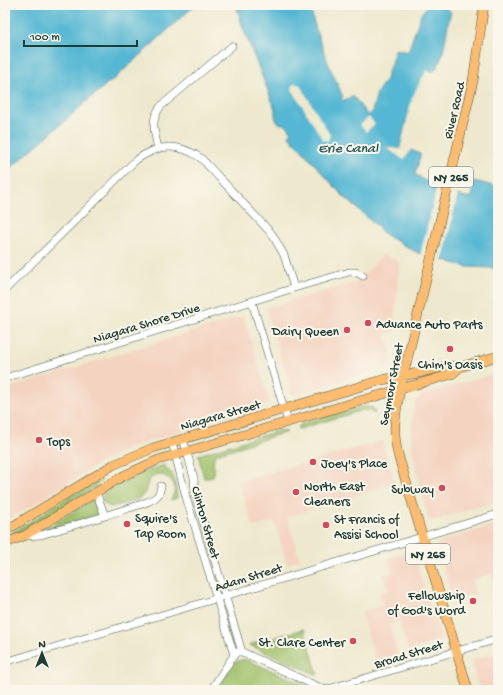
<svg xmlns="http://www.w3.org/2000/svg" width="503" height="695" font-family="'Gochi Hand',sans-serif">
  <style>
    .built { fill: #f4d3c0 }
    .green { fill: #9fc069; stroke: #5f7e4e }
    .water { fill: #54b7d3; stroke: #3a7a84 }
    .pier { fill: #eee9ce }
    .lines { fill: none; stroke-linecap: round; stroke-linejoin: round }
    .minor-casing { stroke: #3e574b; stroke-width: 8 }
    .major-casing { stroke: #3e574b; stroke-width: 10 }
    .minor { stroke: #fff; stroke-width: 7 }
    .major { stroke: #febc70; stroke-width: 9 }
    .poi-dot { fill: #d1495b; stroke: #fbf7ec; stroke-width: 1.5 }
    .labels { text-anchor: middle; stroke-width: 4; stroke-linejoin: round; paint-order: stroke }
    .shield { fill: #fbf7ec; stroke: #61756b; stroke-width: 1 }
    .shield-label { font-size: 12px; font-weight: bold; fill: #1f3d34 }
    .street-label { font-size: 13px; fill: #1f3d34; stroke: #fbf7ec }
    .poi-label { font-size: 13px; fill: #1f3d34; stroke: #fbf7ec; text-anchor: start }
    .water-label { font-size: 14px; font-style: italic; fill: #2c5c5c; stroke: #fbf7ec }
  </style>
  <rect width="100%" height="100%" fill="#fbf7ec"/>
  <filter id="ink" filterUnits="userSpaceOnUse"><feTurbulence type="fractalNoise" baseFrequency=".025" numOctaves="2"/><feDisplacementMap in="SourceGraphic" scale="8" xChannelSelector="R" yChannelSelector="G"/><feConvolveMatrix kernelMatrix="1 2 1 2 8 2 1 2 1" color-interpolation-filters="sRGB"/></filter>
  <filter id="wash" filterUnits="userSpaceOnUse"><feTurbulence type="fractalNoise" baseFrequency=".012" numOctaves="4" result="noise"/><feDisplacementMap in="SourceGraphic" scale="16" xChannelSelector="R" yChannelSelector="G"/><feGaussianBlur stdDeviation="0.9" result="paint"/><feColorMatrix in="noise" values="0 0 0 0 0 0 0 0 0 0 0 0 0 0 0 0 0 1.4 0 .05"/><feComposite in="paint" operator="in"/></filter>
  <g filter="url(#wash)">
    <rect width="100%" height="100%" fill="#eee9ce"/>
    <path class="built" d="M384,254L400,263L393,331L386,334L393,360L388,367L292,395L266,308L357,282Z
      M243,316L270,403L140,444L123,451L101,462L20,513L5,520V389Z
      M498,373V501L431,521L429,520L417,476L412,448L411,434L413,412L416,400L423,394Z
      M382,441L395,483L287,517L300,560L287,564L274,521L253,527L238,482Z
      M498,524V593L492,574L471,580L475,594L453,601L436,543Z
      M412,551L442,640L408,651L399,620L389,624L398,654L376,660L361,612L383,605L379,593L388,590L383,575L393,572L388,558Z
      M498,653V690H480L471,660Z"/>
    <path class="green" d="M362,406L373,408L375,414L369,411L363,410L299,429L297,428L302,423Z
      M280,430L287,432L216,454C208,464 223,479 204,478L198,455Z
      M163,465L165,466V468C176,473 176,488 177,498L171,500C177,488 176,480 162,475C159,474 157,474 154,476C144,482 149,491 141,497C134,503 120,504 111,507C103,505 100,498 105,492L137,475Z
      M100,478L102,481L95,487L40,522L9,537L8,535Z
      M92,500L98,509L96,515L44,530Z
      M304,629L318,675L249,645Z
      M244,659L311,687V690H216L235,662Z"/>
    <path class="water" d="M5,5H195L111,82H109L5,173Z
      M236,5H310C316,38 330,67 343,97L341,99L342,101L353,96L369,117L372,111L377,93L386,79L395,50L397,49L408,52L421,14L428,5C436,5 444,6 451,12C446,26 445,62 434,71L427,70C412,94 406,121 400,149L386,147L404,159L411,150L420,154V157L415,174L435,187L434,190L471,198L474,181L498,187V269L492,268L467,267L418,253L384,234L377,226L342,195L289,136L291,131C284,118 274,131 275,109L243,28Z"/>
    <path class="pier" d="M427,70L429,71L419,86L414,99L401,150L400,151L393,150L403,157L409,149L411,150L404,160L385,147L400,149L412,98L418,85Z
      M294,83L300,85L330,135L328,141L323,140L292,89Z
      M369,117L375,124L366,132L360,125Z
      M437,187L436,188L458,193L442,263L420,256Z"/>
  </g>
  <g filter="url(#ink)">
    <g class="lines">
      <defs>
        <path id="minor" d="M158,148C154,131 150,120 161,106L232,46
          M294,288L349,272H356L363,276
          M5,290L136,160C159,144 177,142 201,158L272,234L284,255L294,288L5,378
          M252,302L288,422
          M183,438L194,478L195,494L242,652
          M172,442L186,497L234,655
          M96,492L105,516C118,510 150,505 158,495C160,493 160,489 161,486
          M24,536L41,535L105,516
          M5,662L498,514
          M211,690L234,655L237,652H242L325,690
          M325,690L498,639"/>
        <path id="major" d="M5,531L113,465L153,448L382,380L423,372L447,366L460,367L498,356
          M5,543L24,536L123,476L158,460L452,374L460,367
          M468,690L399,458C392,434 395,414 400,390L473,81L484,5"/>
      </defs>
      <use href="#minor" class="minor-casing"/>
      <use href="#major" class="major-casing"/>
      <use href="#minor" class="minor"/>
      <use href="#major" class="major"/>
    </g>
  </g>
  <g class="poi-dot">
    <circle cx="368" cy="323" r="4"/>
    <circle cx="347" cy="330" r="4"/>
    <circle cx="450" cy="349" r="4"/>
    <circle cx="39" cy="440" r="4"/>
    <circle cx="313" cy="462" r="4"/>
    <circle cx="442" cy="488" r="4"/>
    <circle cx="296" cy="492" r="4"/>
    <circle cx="127" cy="524" r="4"/>
    <circle cx="326" cy="525" r="4"/>
    <circle cx="473" cy="601" r="4"/>
    <circle cx="353" cy="641" r="4"/>
  </g>
  <g class="labels">
    <g class="shield">
      <rect x="429" y="167" width="44" height="20" rx="3"/>
      <rect x="406" y="544" width="44" height="20" rx="3"/>
    </g>
    <g class="shield-label">
      <text x="451" y="181">NY 265</text>
      <text x="428" y="558">NY 265</text>
    </g>
    <g class="street-label">
      <text transform="translate(453 110) rotate(-77)" y="5">River Road</text>
      <text transform="translate(146 322) rotate(-17)" y="5">Niagara Shore Drive</text>
      <text transform="translate(390 384) rotate(-79)" y="5">Seymour Street</text>
      <text transform="translate(220 414) rotate(-16)" y="5">Niagara Street</text>
      <text transform="translate(207 522) rotate(74)" y="5">Clinton Street</text>
      <text transform="translate(248 576) rotate(-17)" y="5">Adam Street</text>
      <text transform="translate(408 653) rotate(-17)" y="5">Broad Street</text>
    </g>
    <g class="poi-label">
      <text x="376" y="328">Advance Auto Parts</text>
      <text x="339" y="335" text-anchor="end">Dairy Queen</text>
      <text x="450" y="368" text-anchor="middle">Chim's Oasis</text>
      <text x="47" y="445">Tops</text>
      <text x="321" y="467">Joey's Place</text>
      <text x="304" y="490">North East<tspan x="304" dy="15">Cleaners</tspan></text>
      <text x="434" y="493" text-anchor="end">Subway</text>
      <text x="135" y="522">Squire's<tspan x="135" dy="15">Tap Room</tspan></text>
      <text x="334" y="523">St Francis of<tspan x="334" dy="15">Assisi School</tspan></text>
      <text x="465" y="599" text-anchor="end">Fellowship<tspan x="465" dy="15">of God's Word</tspan></text>
      <text x="345" y="646" text-anchor="end">St. Clare Center</text>
    </g>
    <g class="water-label">
      <text x="348" y="152">Erie Canal</text>
    </g>
  </g>
  <rect width="503" height="695" fill="none" stroke="#fbf7ec" stroke-width="20"/>
  <g transform="translate(42 653)" stroke="#fbf7ec" stroke-width="3" paint-order="stroke">
  <path d="M0-3L7 15L0 10L-7 15Z" fill="#1f3d34"/>
  <text y="-6" font-size="11" font-weight="bold" text-anchor="middle" fill="#1f3d34">N</text>
  </g>
  <path d="M24 40v6h113v-6" fill="none" stroke="#1f3d34" stroke-width="2"/>
  <text x="30" y="40" font-size="12" fill="#1f3d34" stroke="#fbf7ec" stroke-width="3" paint-order="stroke">100 m</text>
</svg>
